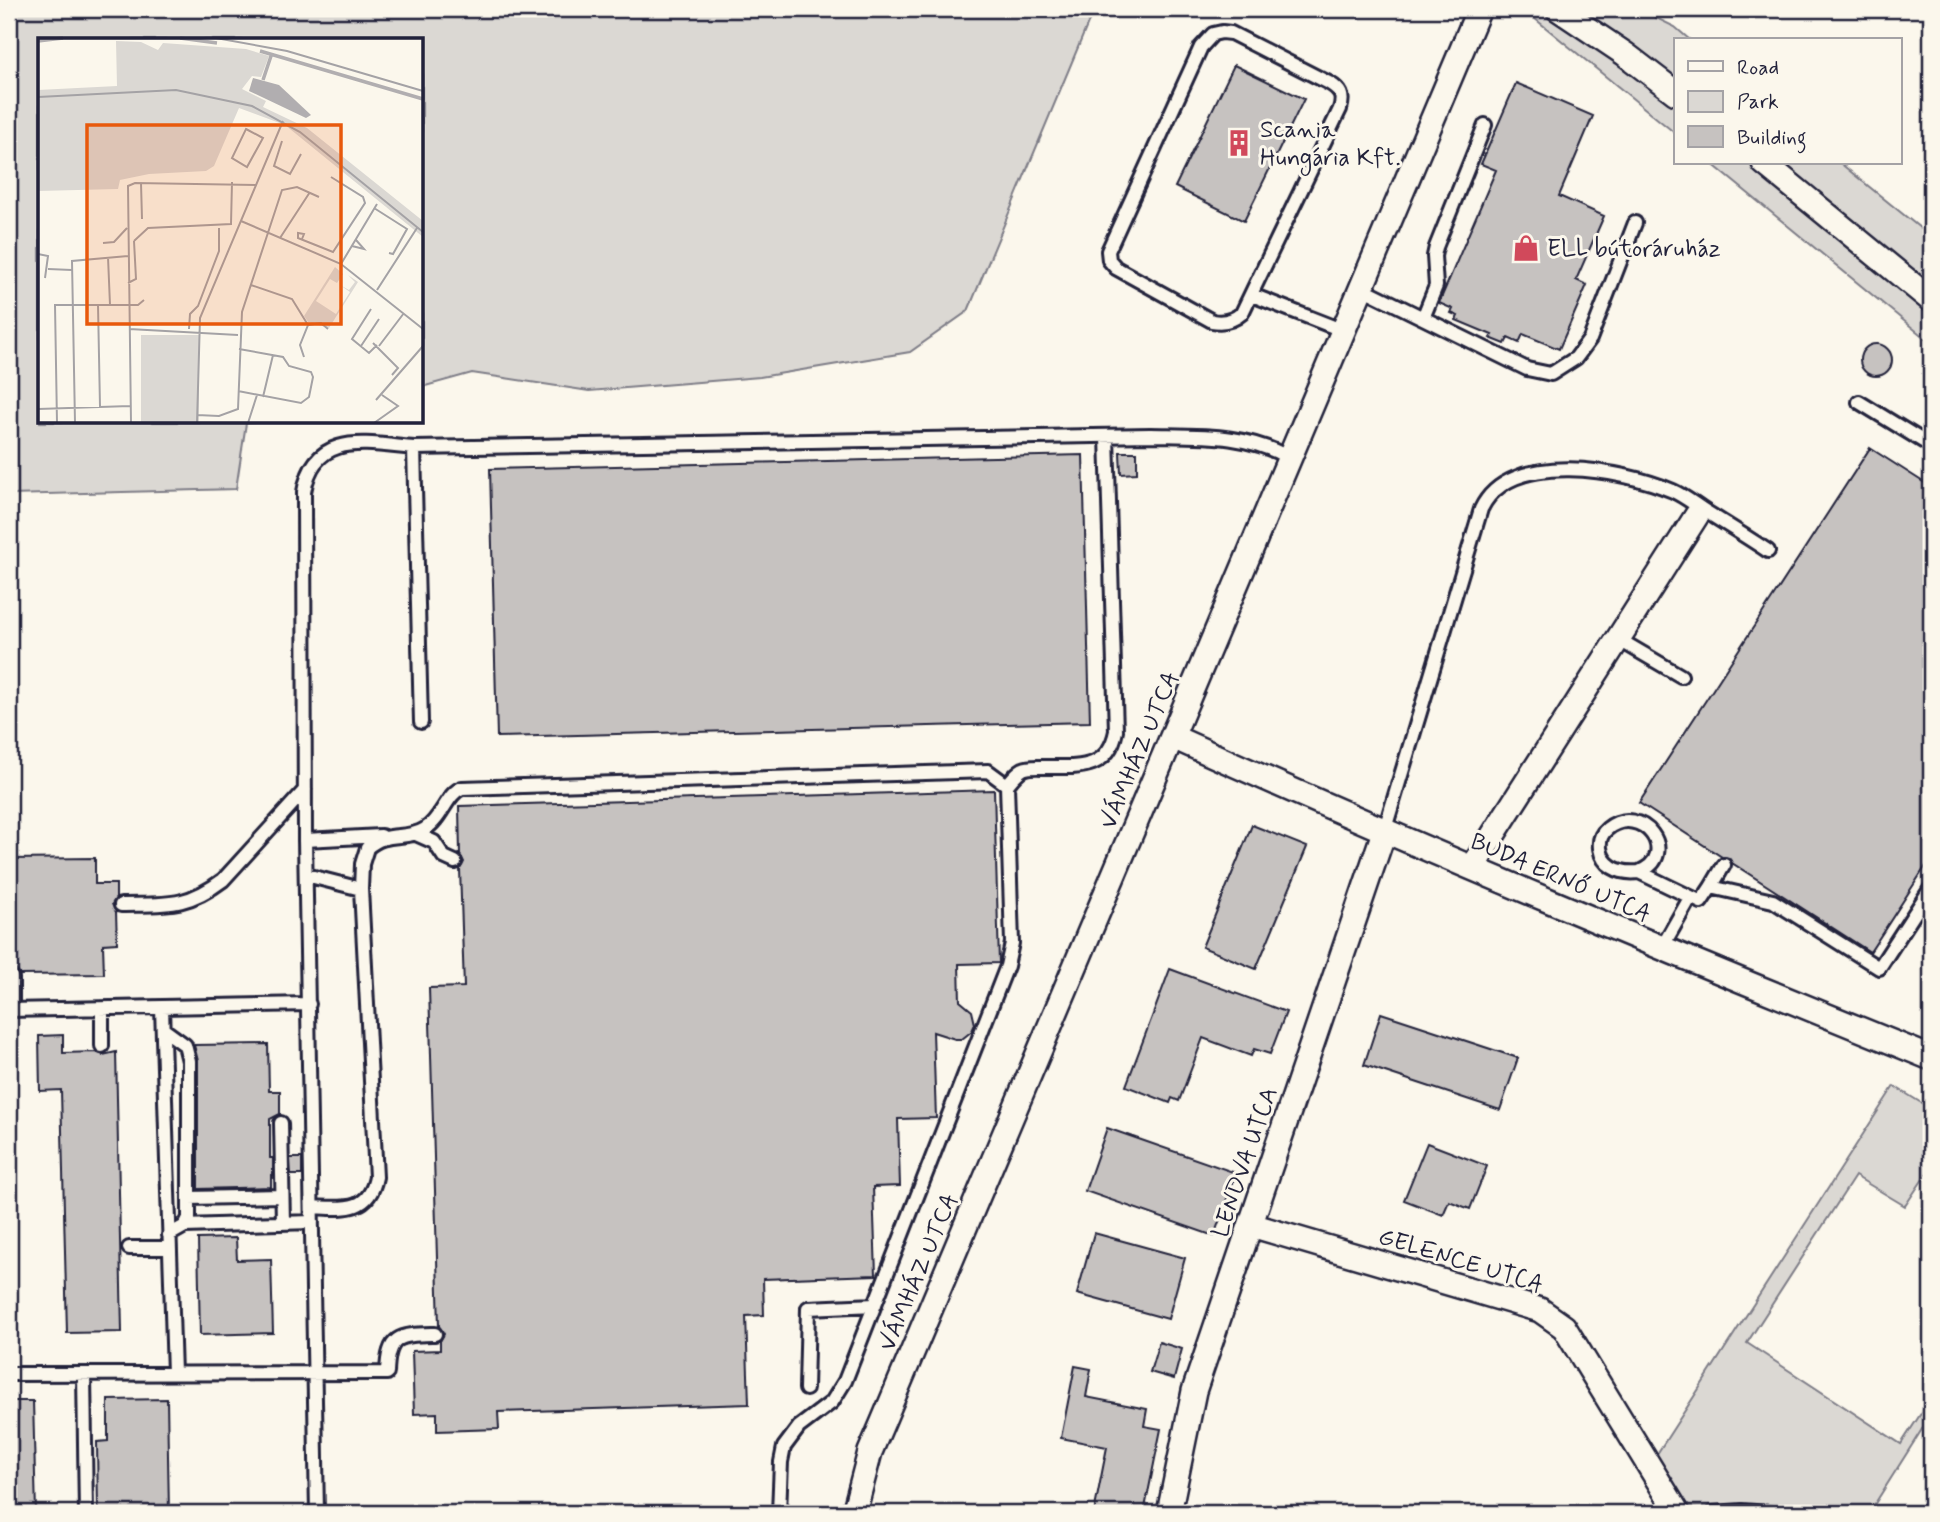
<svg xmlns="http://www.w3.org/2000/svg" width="1940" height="1522" font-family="Mynerve,sans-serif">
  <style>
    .green { fill: #dbd8d3; stroke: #7e7d87; stroke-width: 2 }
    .building { fill: #c6c2c0; stroke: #22223b; stroke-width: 2 }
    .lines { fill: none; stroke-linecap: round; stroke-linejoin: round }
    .lane-casing { stroke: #22223b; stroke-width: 18 }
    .street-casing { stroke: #22223b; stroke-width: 28 }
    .lane { stroke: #fbf7ec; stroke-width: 12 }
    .street { stroke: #fbf7ec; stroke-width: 23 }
    .labels { text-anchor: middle; stroke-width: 6; stroke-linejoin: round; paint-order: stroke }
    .poi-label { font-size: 24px; fill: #22223b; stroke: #fbf7ec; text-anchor: start }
    .street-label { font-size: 24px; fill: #22223b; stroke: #fbf7ec }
    .inset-river { fill: none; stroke: #b1aeb0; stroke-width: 3.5 }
    .inset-road { fill: none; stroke: #a4a2a5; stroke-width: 2 }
    .view { fill: #e8590c; fill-opacity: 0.15; stroke: #e8590c; stroke-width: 3.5 }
    .inset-edge { fill: none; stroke: #22223b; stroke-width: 3.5 }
  </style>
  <rect width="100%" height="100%" fill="#fbf7ec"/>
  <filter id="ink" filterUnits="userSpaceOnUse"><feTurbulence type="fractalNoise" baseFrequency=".0143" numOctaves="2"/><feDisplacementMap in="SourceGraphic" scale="14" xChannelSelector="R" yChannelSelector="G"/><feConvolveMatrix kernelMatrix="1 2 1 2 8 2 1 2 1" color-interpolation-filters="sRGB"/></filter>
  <g filter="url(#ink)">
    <path class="green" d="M9,9H1094L968,311L910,352L760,377L589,391L472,373L422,387V40H40V422H257L246,423L236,489L9,495Z
      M1523,9H1638L1675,27L1690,40H1676V134Z
      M1711,163H1840L1931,237V343Z
      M1894,1086L1931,1109V1167L1905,1206L1855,1176L1747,1343L1901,1444L1931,1398V1415L1869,1513C1849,1513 1810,1517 1793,1513C1757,1505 1721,1506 1684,1507L1655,1457Z"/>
    <path class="building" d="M1234,65L1304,99L1244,221L1175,187Z
      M1516,83L1593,116L1559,196L1604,216L1576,280L1587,285L1559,349L1523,334L1519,343L1508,338L1505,344L1490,338L1492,335L1456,320L1458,316L1451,313L1453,309L1439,303L1496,170L1481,164Z
      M1860 360a16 16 0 1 1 32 0a16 16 0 1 1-32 0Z
      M1870,448L1931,487V858L1870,952L1732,863L1729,858L1722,857L1639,803Z
      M1120,452H1137V473L1121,474Z
      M1083,455L1090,722L497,737L490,469Z
      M994,790L999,963L959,964L960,1001L972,1011L975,1024L972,1031L962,1039H955L933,1032L936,1118L898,1119L900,1186L873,1187L876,1275L763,1279L764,1315L746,1316L749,1404L498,1412L499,1429L437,1431V1413L414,1414L412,1351L440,1350V1341L444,1334L439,1326L429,988L464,987L460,869L464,862L460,855L459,806Z
      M1252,825L1307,847L1256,969L1202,947Z
      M95,858V884H116V898L112,904L116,912L117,943L103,944L104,974L20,975L16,970H9V859Z
      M1170,969L1286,1012L1270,1054L1254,1049L1251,1056L1203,1038L1179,1101L1172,1098L1170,1103L1126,1086Z
      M1381,1013L1518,1058L1500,1110L1364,1065Z
      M63,1035V1053L96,1052L103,1055L116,1052L122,1332L67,1333L61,1090L40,1091L39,1036Z
      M268,1044L269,1091H280V1114L270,1119V1158H273V1175H271V1187L198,1189V1061L194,1045Z
      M1107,1128L1236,1173L1214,1236L1085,1191Z
      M1427,1143L1487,1166L1470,1209L1449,1201L1443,1215L1404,1200Z
      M290,1158H302V1175H291Z
      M1094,1233L1185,1258L1168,1319L1077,1294Z
      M236,1238L237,1260L271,1259L273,1333L200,1335L198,1239Z
      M1159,1342L1182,1349L1174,1379L1150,1372Z
      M1075,1366L1091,1369L1086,1397L1147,1409L1144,1426L1161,1429L1144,1513H1094L1107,1447L1061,1438Z
      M167,1399L169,1513H98L97,1442L108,1441V1400Z
      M9,1401H33L36,1513H9Z"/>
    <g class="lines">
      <defs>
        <path id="lane" d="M1222,32L1231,33L1329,83C1341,90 1344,96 1340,109L1242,313C1233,321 1223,323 1212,321L1116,268L1109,260L1108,251L1201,47L1213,34Z
          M1485,125L1436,247L1434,256L1436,286L1423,318L1527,369L1551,374L1576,358L1590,339L1635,223
          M1362,288L1423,318
          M1252,295L1344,331
          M1859,402L1931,446
          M414,448L421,722
          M1618,639L1681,676
          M1384,832L1481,509C1510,448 1624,470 1673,491C1684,496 1694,504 1705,511C1726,524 1747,537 1768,551
          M416,834L434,842L444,857L455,862
          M305,840L381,836
          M1639,872C1682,855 1641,801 1607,829C1595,839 1599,859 1612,867C1620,872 1630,873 1639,872L1701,902L1711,887L1773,901L1879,968L1931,888
          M306,875L361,889L376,1177C369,1214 341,1208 312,1207
          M1711,887L1724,865
          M361,889L362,864L367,848C386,830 406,841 425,829C442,819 447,793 462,788L988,771L1007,785C1012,779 1016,773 1023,769C1029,766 1038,767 1045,767C1078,767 1108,771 1116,731L1107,436
          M121,905C165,904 186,908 223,880L305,790
          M1661,949L1690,898
          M12,978V1010
          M162,1008L174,1373
          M102,1009V1046
          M9,1010L309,1004
          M163,1029L185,1045L189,1061V1218L185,1226L169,1235
          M281,1123L283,1223
          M189,1198L282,1196
          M185,1226L312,1222
          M129,1248H170
          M9,1374L387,1373C388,1334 400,1335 435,1334
          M84,1374L86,1513
          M806,1389L808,1308L875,1305
          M317,1513L305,840L304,492C314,430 367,444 414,448L1150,435C1199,436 1246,433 1289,458
          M779,1513L781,1462L784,1447L799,1427L832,1402L845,1381L1007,966L1012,943L1007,785
          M1713,1513L1742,1511L1769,1513"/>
        <path id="street" d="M1558,9L1625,54L1676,93
          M1764,163L1931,300
          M1173,737C1423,850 1677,955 1931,1058
          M1472,868L1697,515
          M1251,1225L1540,1310L1564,1327L1678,1513
          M854,1513L870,1452L882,1424L1479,9
          M1169,1513L1194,1391L1384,832"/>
      </defs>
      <use href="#lane" class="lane-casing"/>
      <use href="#street" class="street-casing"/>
      <use href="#lane" class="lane"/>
      <use href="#street" class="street"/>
    </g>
  </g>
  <defs>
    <symbol id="building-bare" viewBox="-9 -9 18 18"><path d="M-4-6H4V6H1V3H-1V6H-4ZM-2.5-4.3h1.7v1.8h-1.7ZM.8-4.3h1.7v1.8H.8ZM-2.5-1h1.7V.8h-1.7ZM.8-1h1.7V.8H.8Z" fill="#d1495b" stroke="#fbf7ec" stroke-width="2.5" paint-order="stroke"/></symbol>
    <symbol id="shop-bare" viewBox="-9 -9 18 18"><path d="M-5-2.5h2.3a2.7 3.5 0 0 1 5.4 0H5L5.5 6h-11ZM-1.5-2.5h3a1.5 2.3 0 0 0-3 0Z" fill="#d1495b" stroke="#fbf7ec" stroke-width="2.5" paint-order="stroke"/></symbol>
  </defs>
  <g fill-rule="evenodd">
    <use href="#building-bare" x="1220" y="124" width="38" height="38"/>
    <use href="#shop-bare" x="1507" y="229" width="38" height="38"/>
  </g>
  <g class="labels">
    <g class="poi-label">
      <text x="1260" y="137">Scania<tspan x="1260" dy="28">Hungária Kft.</tspan></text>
      <text x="1547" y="256">ELL bútoráruház</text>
    </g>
    <g class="street-label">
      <text transform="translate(1139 750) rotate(-67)" y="8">VÁMHÁZ UTCA</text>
      <text transform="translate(1561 877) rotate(23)" y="8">BUDA ERNŐ UTCA</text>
      <text transform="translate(1244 1162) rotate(-71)" y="8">LENDVA UTCA</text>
      <text transform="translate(1461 1260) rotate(17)" y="8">GELENCE UTCA</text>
      <text transform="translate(918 1272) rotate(-67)" y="8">VÁMHÁZ UTCA</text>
    </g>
  </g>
  <g transform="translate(38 38)">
    <rect width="385" height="385" fill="#fbf7ec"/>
    <path d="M78,3L103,4L120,12L125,5L208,11L231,18L223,39L214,38L204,51L228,63L225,69L269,90L385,183V199L247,87L201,70L176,128L168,133L111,136L82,142L80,151L0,153V52L79,48ZM297,229L305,236L299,245L292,241L278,263L298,276L312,254L302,247L311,252L317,244L310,237L320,244L291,290L270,284L266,278ZM103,297H161V385H103Z" fill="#dbd8d3"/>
    <path d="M215,40L241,47L273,77L268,80L211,53Z" fill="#b1aeb0"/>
    <path class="inset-river" d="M142,0L179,5M0,3L25,0M222,13L385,61M225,42L234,15"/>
    <path class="inset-road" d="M178,0L249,13L385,53M0,59L138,52L214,68L262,94L385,194M208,91L225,100L209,129L194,120ZM244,103L236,128L252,136L263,116M103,145L104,181M336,170L369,191L355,216L351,215M203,183L303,226L385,291M242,200L272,154M264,201L266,196L260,195V200L295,214L327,165L325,159L293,139M96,203L110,190L193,186L194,144M65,205L76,204L89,190M314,208L326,211L318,202M0,216L10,218L7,240M70,219L72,267M303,226L339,166M10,231L34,232M90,245L98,241L96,203M213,247L254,261L270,287L262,307L266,319M339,252L379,190M16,267H100L106,262M17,267L19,385M60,267L62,369M333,271L314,301L331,315L339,307M270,287L283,285L290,291M91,291L200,297M151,291L152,276L160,268L181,213V190M335,305L360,330L354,337M323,308L341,281M341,308L366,275M200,353L263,365L271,359L275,339L273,334L251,328L245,319L201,311M225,359L235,317M338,362L385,308M0,371L92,368M159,377L181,378L200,371L204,274L244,152L259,149L281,159M37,385L34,223L90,218M93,385L90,148L97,145L218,147M159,385L162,280L245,83M210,385L219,357M336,385L360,368L344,357"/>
    <path class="view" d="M49,87H303V286H49Z"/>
    <rect width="385" height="385" class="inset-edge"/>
  </g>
  <rect width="1940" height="1522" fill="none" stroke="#fbf7ec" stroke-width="35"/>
  <rect x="18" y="18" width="1905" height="1487" fill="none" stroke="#22223b" stroke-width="2.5" filter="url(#ink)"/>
  <rect x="1674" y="38" width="228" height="126" fill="#fbf7ec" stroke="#a4a2a5" stroke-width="2"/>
  <rect x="1688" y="61" width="35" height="10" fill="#fbf7ec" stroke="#a4a2a5" stroke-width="2"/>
  <text x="1737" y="74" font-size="21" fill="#22223b">Road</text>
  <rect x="1688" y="91" width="35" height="21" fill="#dbd8d3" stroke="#a4a2a5" stroke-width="2"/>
  <text x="1737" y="108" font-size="21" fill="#22223b">Park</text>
  <rect x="1688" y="126" width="35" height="21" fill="#c6c2c0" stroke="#a4a2a5" stroke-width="2"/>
  <text x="1737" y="144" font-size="21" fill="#22223b">Building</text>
</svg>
